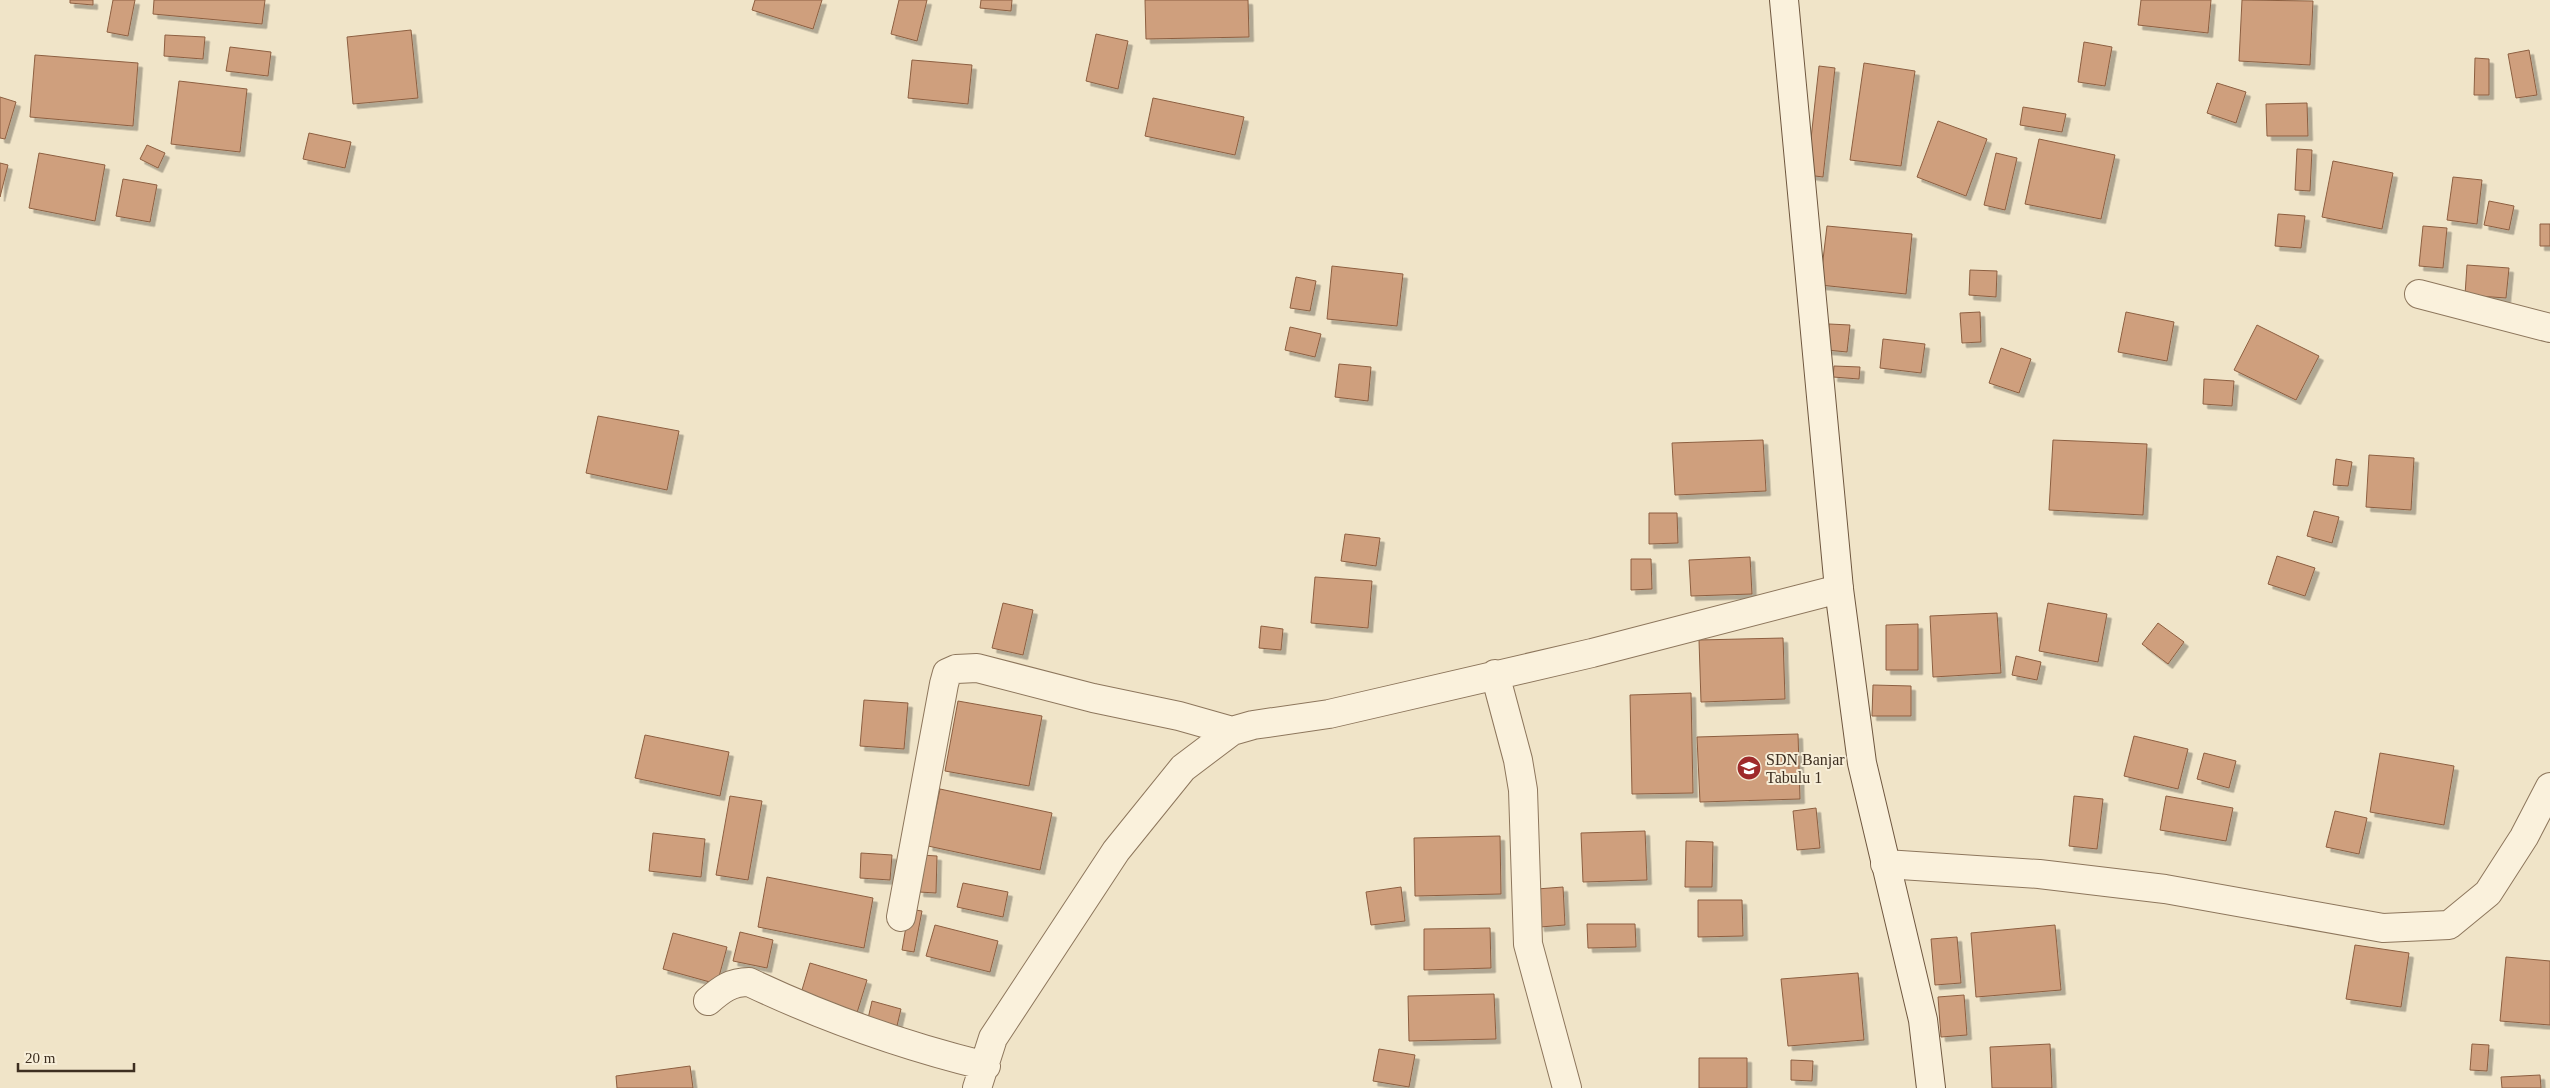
<svg xmlns="http://www.w3.org/2000/svg" width="2550" height="1088" font-family="'Times New Roman',serif">
  <style>
    .building { fill: #cf9f7d; stroke: #8d5f41; filter: url(#shadow) }
    .lines { fill: none; stroke-linecap: round; stroke-linejoin: round }
    .street-casing { stroke: #8d765c; stroke-width: 30 }
    .secondary-casing { stroke: #6f573f; stroke-width: 30 }
    .street { stroke: #faf1dc; stroke-width: 28 }
    .secondary { stroke: #faf1dc; stroke-width: 28 }
    .labels { text-anchor: middle; stroke-width: 4; stroke-linejoin: round; paint-order: stroke }
    .poi-label { font-size: 16px; fill: #3d2e20; stroke: #f7eed8; text-anchor: start }
  </style>
  <defs>
    <filter id="shadow"><feDropShadow dx="4.5" dy="4.5" stdDeviation="0" flood-color="#0004"/></filter>
  </defs>
  <rect width="100%" height="100%" fill="#f0e4c8"/>
  <path class="building" d="M70,0H93V5L70,3Z
    M113,0H135L128,36L107,32Z
    M154,0H265L262,24L153,14Z
    M755,0H822L813,29L752,10Z
    M899,0H927L917,41L891,34Z
    M981,0H1012L1011,11L980,8Z
    M1145,0H1248L1249,37L1146,39Z
    M2141,0H2211L2208,33L2138,25Z
    M2242,0L2313,1L2310,65L2239,61Z
    M411,30L418,98L353,104L347,37Z
    M1096,34L1128,41L1118,89L1086,81Z
    M165,35L205,37L203,59L164,56Z
    M2084,42L2112,47L2105,86L2078,82Z
    M230,47L271,52L268,76L226,71Z
    M2529,50L2537,95L2516,98L2508,54Z
    M35,55L138,63L133,126L30,117Z
    M2475,58L2489,59V95H2474Z
    M912,60L972,65L968,104L908,98Z
    M1864,63L1915,71L1901,166L1850,160Z
    M1819,66L1835,68L1823,177L1807,175Z
    M179,81L247,89L240,152L171,144Z
    M2217,83L2246,92L2236,123L2207,113Z
    M0,97L16,102L5,139L0,138Z
    M1153,98L1244,117L1235,155L1145,136Z
    M2307,103L2308,136H2267L2266,104Z
    M2023,107L2066,114L2062,132L2020,125Z
    M1938,121L1987,139L1966,196L1917,177Z
    M309,133L351,142L345,168L303,159Z
    M2039,139L2115,155L2101,219L2025,204Z
    M147,145L165,153L158,168L140,159Z
    M2297,149L2312,150L2310,191L2295,190Z
    M39,153L105,165L95,221L29,208Z
    M1996,153L2017,158L2005,210L1984,205Z
    M2333,161L2393,173L2382,229L2322,217Z
    M0,163L8,165L0,197Z
    M2453,177L2482,180L2477,224L2447,220Z
    M123,179L157,185L150,222L116,216Z
    M2489,201L2514,206L2509,230L2484,225Z
    M2278,214L2305,216L2301,248L2275,246Z
    M2540,224H2550V246H2540Z
    M1827,226L1912,234L1906,294L1820,285Z
    M2423,226L2447,228L2443,268L2419,266Z
    M2467,265L2509,268L2506,298L2465,295Z
    M1332,266L1403,274L1397,326L1327,319Z
    M1970,270L1997,271L1996,297L1969,295Z
    M1296,277L1316,281L1310,311L1290,308Z
    M1980,312L1981,342L1962,343L1960,313Z
    M2126,312L2174,322L2167,361L2118,352Z
    M1829,324L1850,325L1847,352L1827,350Z
    M2257,325L2319,356L2296,400L2234,370Z
    M1290,327L1321,334L1315,357L1285,350Z
    M1883,339L1925,344L1921,373L1880,368Z
    M2001,348L2031,359L2019,393L1989,383Z
    M1339,364L1371,367L1368,401L1335,397Z
    M1834,366L1860,367L1859,379L1833,377Z
    M2204,379L2234,381L2232,406L2203,404Z
    M598,416L679,431L667,490L586,473Z
    M1763,440L1766,491L1675,495L1672,443Z
    M2053,440L2147,444L2143,515L2049,510Z
    M2369,455L2414,458L2411,510L2366,507Z
    M2336,459L2352,462L2348,486L2333,485Z
    M2314,511L2339,517L2332,543L2307,536Z
    M1649,513H1677L1678,543L1649,544Z
    M1345,534L1380,538L1376,566L1341,561Z
    M2277,556L2315,568L2305,596L2268,584Z
    M1750,557L1752,594L1691,596L1689,560Z
    M1631,559H1651L1652,589L1631,590Z
    M1315,577L1372,581L1368,628L1311,623Z
    M1003,603L1033,610L1023,655L992,648Z
    M2048,603L2107,614L2098,662L2039,651Z
    M1997,613L2001,673L1933,677L1930,616Z
    M2158,623L2184,642L2168,664L2142,644Z
    M1918,624V670H1886V625Z
    M1261,626L1283,629L1281,650L1259,648Z
    M1783,638L1785,699L1701,702L1699,640Z
    M2016,656L2041,662L2037,680L2012,675Z
    M1873,685L1911,686V716H1872Z
    M1691,693L1693,793L1632,794L1630,695Z
    M864,700L908,703L904,749L860,746Z
    M958,701L1042,716L1029,786L945,771Z
    M1798,734L1800,799L1700,802L1697,737Z
    M645,735L729,752L720,796L635,778Z
    M2134,736L2188,749L2178,789L2124,776Z
    M2204,753L2236,761L2229,788L2197,779Z
    M2380,753L2454,766L2444,825L2370,812Z
    M940,789L1052,813L1040,870L928,846Z
    M730,796L762,801L748,880L716,875Z
    M2074,796L2103,799L2097,849L2069,846Z
    M2166,796L2233,808L2226,841L2160,830Z
    M1816,808L1820,848L1797,850L1793,811Z
    M2335,811L2367,818L2359,854L2326,847Z
    M1645,831L1647,880L1583,882L1581,833Z
    M653,833L705,839L701,877L649,871Z
    M1500,836L1501,894L1415,896L1414,838Z
    M1686,841L1713,842L1712,887H1685Z
    M861,853L892,855L890,880L860,878Z
    M921,855L937,856L936,893L919,892Z
    M767,877L873,898L864,948L758,927Z
    M963,883L1008,892L1003,917L957,907Z
    M1401,887L1405,921L1371,925L1366,892Z
    M1563,887L1565,925L1540,927L1537,889Z
    M1698,900H1742L1743,936L1698,937Z
    M909,909L922,911L914,952L902,950Z
    M1587,924H1635L1636,947L1588,948Z
    M935,925L998,941L990,972L926,956Z
    M2055,925L2061,990L1976,997L1971,933Z
    M1490,928L1491,968L1424,970V929Z
    M740,932L773,940L767,968L733,961Z
    M673,933L727,947L717,984L663,969Z
    M1957,937L1961,983L1935,985L1931,939Z
    M2355,945L2409,953L2401,1007L2346,999Z
    M2506,957L2550,961V1025L2500,1021Z
    M810,963L867,980L856,1016L799,1000Z
    M1858,973L1864,1040L1788,1046L1781,979Z
    M1494,994L1496,1039L1409,1041L1408,996Z
    M1964,995L1967,1035L1941,1037L1938,997Z
    M872,1001L901,1009L896,1030L867,1023Z
    M2050,1044L2052,1088H1992L1990,1047Z
    M2472,1044L2489,1045L2487,1071L2470,1070Z
    M1379,1049L1415,1055L1409,1087L1373,1081Z
    M1699,1058H1747V1088H1699Z
    M1791,1060L1813,1061L1812,1081L1791,1080Z
    M690,1066L693,1088H617L616,1076Z
    M2540,1075L2541,1088H2502L2501,1077Z"/>
  <g class="lines">
    <defs>
      <path id="street" d="M2419,294L2550,328
        M1495,674L1518,760L1523,790L1528,944L1567,1088
        M1885,864L2039,874L2165,889L2383,928L2449,925L2488,893L2524,837L2550,787
        M901,917L944,684L947,673L956,669L977,668L1093,698L1179,716L1232,731L1253,725L1329,714L1592,653L1839,589
        M708,1001C722,989 731,982 749,982C825,1018 904,1046 986,1066
        M977,1088L993,1038L1116,851L1183,768L1232,731"/>
      <path id="secondary" d="M1784,0L1839,589L1862,763L1923,1020L1931,1088"/>
    </defs>
    <use href="#street" class="street-casing"/>
    <use href="#secondary" class="secondary-casing"/>
    <use href="#street" class="street"/>
    <use href="#secondary" class="secondary"/>
  </g>
  <defs>
    <symbol id="school-disc" viewBox="-11 -11 22 22"><circle r="9.5" fill="#9e2a2b" stroke="#f7eed8"/><path d="M0-5L7-2L0 1L-7-2ZM-4 1L0 2.5L4 1V4Q0 6-4 4Z" fill="#fff"/></symbol>
  </defs>
  <g fill-rule="evenodd">
    <use href="#school-disc" x="1735" y="754" width="28" height="28"/>
  </g>
  <g class="labels">
    <g class="poi-label">
      <text x="1766" y="765">SDN Banjar<tspan x="1766" dy="18">Tabulu 1</tspan></text>
    </g>
  </g>
  <path d="M18 1063v8h116v-8" fill="none" stroke="#3d2e20" stroke-width="2.5"/>
  <text x="25" y="1063" font-size="15" fill="#3d2e20" stroke="#f7eed8" stroke-width="4" paint-order="stroke">20 m</text>
</svg>
